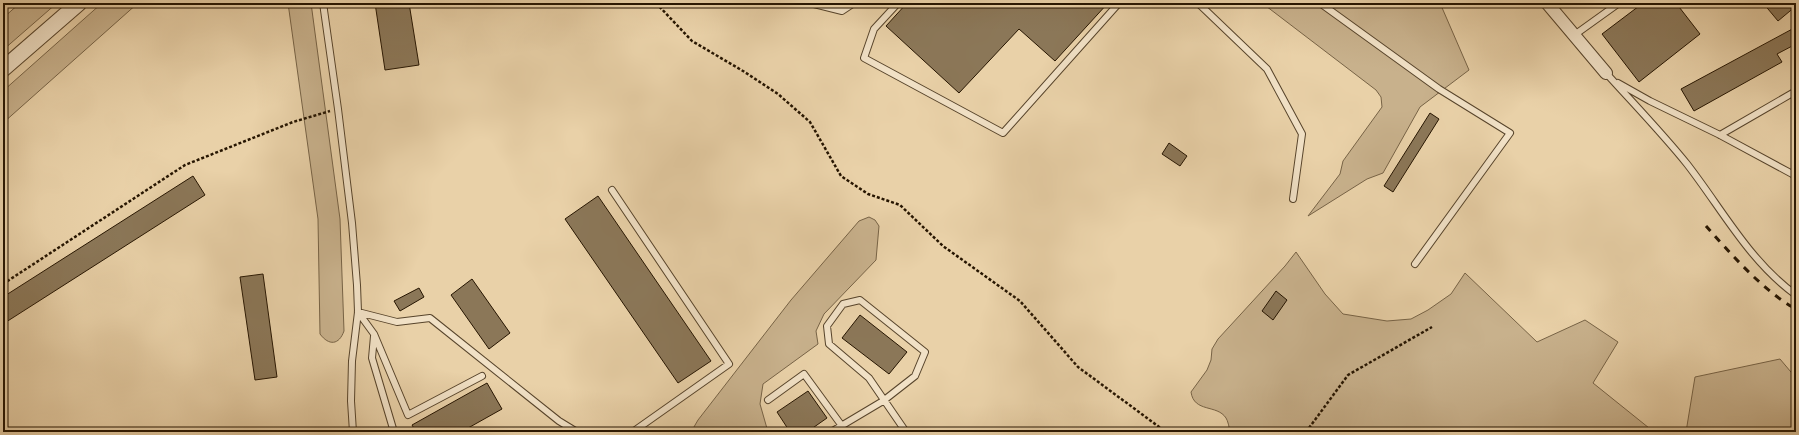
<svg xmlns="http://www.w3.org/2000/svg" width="1799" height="435" font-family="Alegreya,serif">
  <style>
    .green { fill: #c8b18c; stroke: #776346 }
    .building { fill: #8b7758; stroke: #261501 }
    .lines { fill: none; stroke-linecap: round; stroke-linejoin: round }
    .service-casing { stroke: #57442b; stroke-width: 8 }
    .minor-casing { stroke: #57442b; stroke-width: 14 }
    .tertiary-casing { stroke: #57442b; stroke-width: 17 }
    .path { stroke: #261501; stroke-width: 2.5; stroke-dasharray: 3 2; stroke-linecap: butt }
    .service { stroke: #f1e1c6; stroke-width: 6 }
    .minor { stroke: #f1e1c6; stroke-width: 12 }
    .tertiary { stroke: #f1e1c6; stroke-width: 15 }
    .rail { stroke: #261501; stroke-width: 3; stroke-dasharray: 7 7; stroke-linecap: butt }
  </style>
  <rect width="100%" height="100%" fill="#e9d1a8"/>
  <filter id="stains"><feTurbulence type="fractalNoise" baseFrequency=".005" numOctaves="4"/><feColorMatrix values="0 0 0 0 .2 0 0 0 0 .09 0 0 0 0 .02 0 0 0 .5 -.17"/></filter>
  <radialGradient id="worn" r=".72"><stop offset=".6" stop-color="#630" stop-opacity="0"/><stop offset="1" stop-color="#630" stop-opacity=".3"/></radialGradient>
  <path class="green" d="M20,3H57L3,50V18Z
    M102,3H138L3,123V91Z
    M288,3H311L340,219L344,331C339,345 329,346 320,334L318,219Z
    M1262,3H1440L1469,70L1420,107L1383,173L1367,179L1308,216L1340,174L1343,161L1382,107L1381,97L1376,90Z
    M869,217L875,220L879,226L876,260L824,314L816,331L818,344L763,384L760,404L768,432H691L698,420L791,300L859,221Z
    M1296,252L1325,294L1343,314L1387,321L1411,319L1428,310L1451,294L1465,273L1537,342L1585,320L1618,342L1593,383L1654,432L1230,431C1229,427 1228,421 1226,418C1217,404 1194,413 1191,392L1207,370L1211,360L1212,349L1218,339L1285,266Z
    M1780,359L1796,378V432H1686L1695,377Z"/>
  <path class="building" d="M375,3H409L419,65L385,70Z
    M907,3H1108L1055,61L1019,29L959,93L886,26Z
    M1643,3H1676L1700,34L1639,82L1602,34Z
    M1763,3H1796V6L1778,21Z
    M1796,27V44L1777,54L1782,62L1694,111L1681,89Z
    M1430,113L1439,119L1393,192L1384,186Z
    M1169,143L1187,156L1180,166L1162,154Z
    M193,176L205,195L3,324V297Z
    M598,196L711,361L678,383L565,219Z
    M263,274L277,377L255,380L240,277Z
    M472,279L510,333L489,349L451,295Z
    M419,288L424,297L400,311L394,301Z
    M1276,291L1287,300L1273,320L1262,311Z
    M860,315L907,352L889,374L842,338Z
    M487,383L502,409L461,432H416L412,425Z
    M808,391L827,418L807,432H790L777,412Z"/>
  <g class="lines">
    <defs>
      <path id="service" d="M323,3L338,109L352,223L357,285L358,312L352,361L351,401L353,432
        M810,3L842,11L854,3
        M898,3L874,29L864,58L1003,133L1119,3
        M1198,3L1267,69L1302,134L1293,199
        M1320,3L1439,89L1510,133L1415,264
        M1573,36L1619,3
        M1606,73C1633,103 1662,133 1687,164C1722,209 1749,261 1796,295
        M1618,83L1650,101L1720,135L1796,176
        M1720,135L1796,91
        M612,190L729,364L634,431L622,432
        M374,336L372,358L394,432
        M482,376L408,415L374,334L358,312L397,322L430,318L559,421L577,432
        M768,400L804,374L842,426
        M831,432L883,401L915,376L925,352L860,300L843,304L827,326L829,344L869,378L906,432"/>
      <path id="minor" d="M1547,3L1606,73"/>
      <path id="tertiary" d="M3,69L79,3"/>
    </defs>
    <use href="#service" class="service-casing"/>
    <use href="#minor" class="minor-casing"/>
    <use href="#tertiary" class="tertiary-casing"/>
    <path class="path" d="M656,3L692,41L743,71L778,94L810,122L841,176L868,194L900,205L943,246L1020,301L1078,367L1166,432
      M3,284L185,165L293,122L330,111
      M1306,432L1348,375L1432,327"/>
    <use href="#service" class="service"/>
    <use href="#minor" class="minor"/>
    <use href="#tertiary" class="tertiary"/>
    <path class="rail" d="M1706,226C1731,254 1763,291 1796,309"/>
  </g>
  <rect width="1799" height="435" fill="none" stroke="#e9d1a8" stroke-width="16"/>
  <rect x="4" y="4" width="1791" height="427" fill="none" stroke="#261501" stroke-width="2"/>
  <rect x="8" y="8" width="1783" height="419" fill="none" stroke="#261501"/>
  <rect width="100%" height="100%" filter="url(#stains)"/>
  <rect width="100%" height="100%" fill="url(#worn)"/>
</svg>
